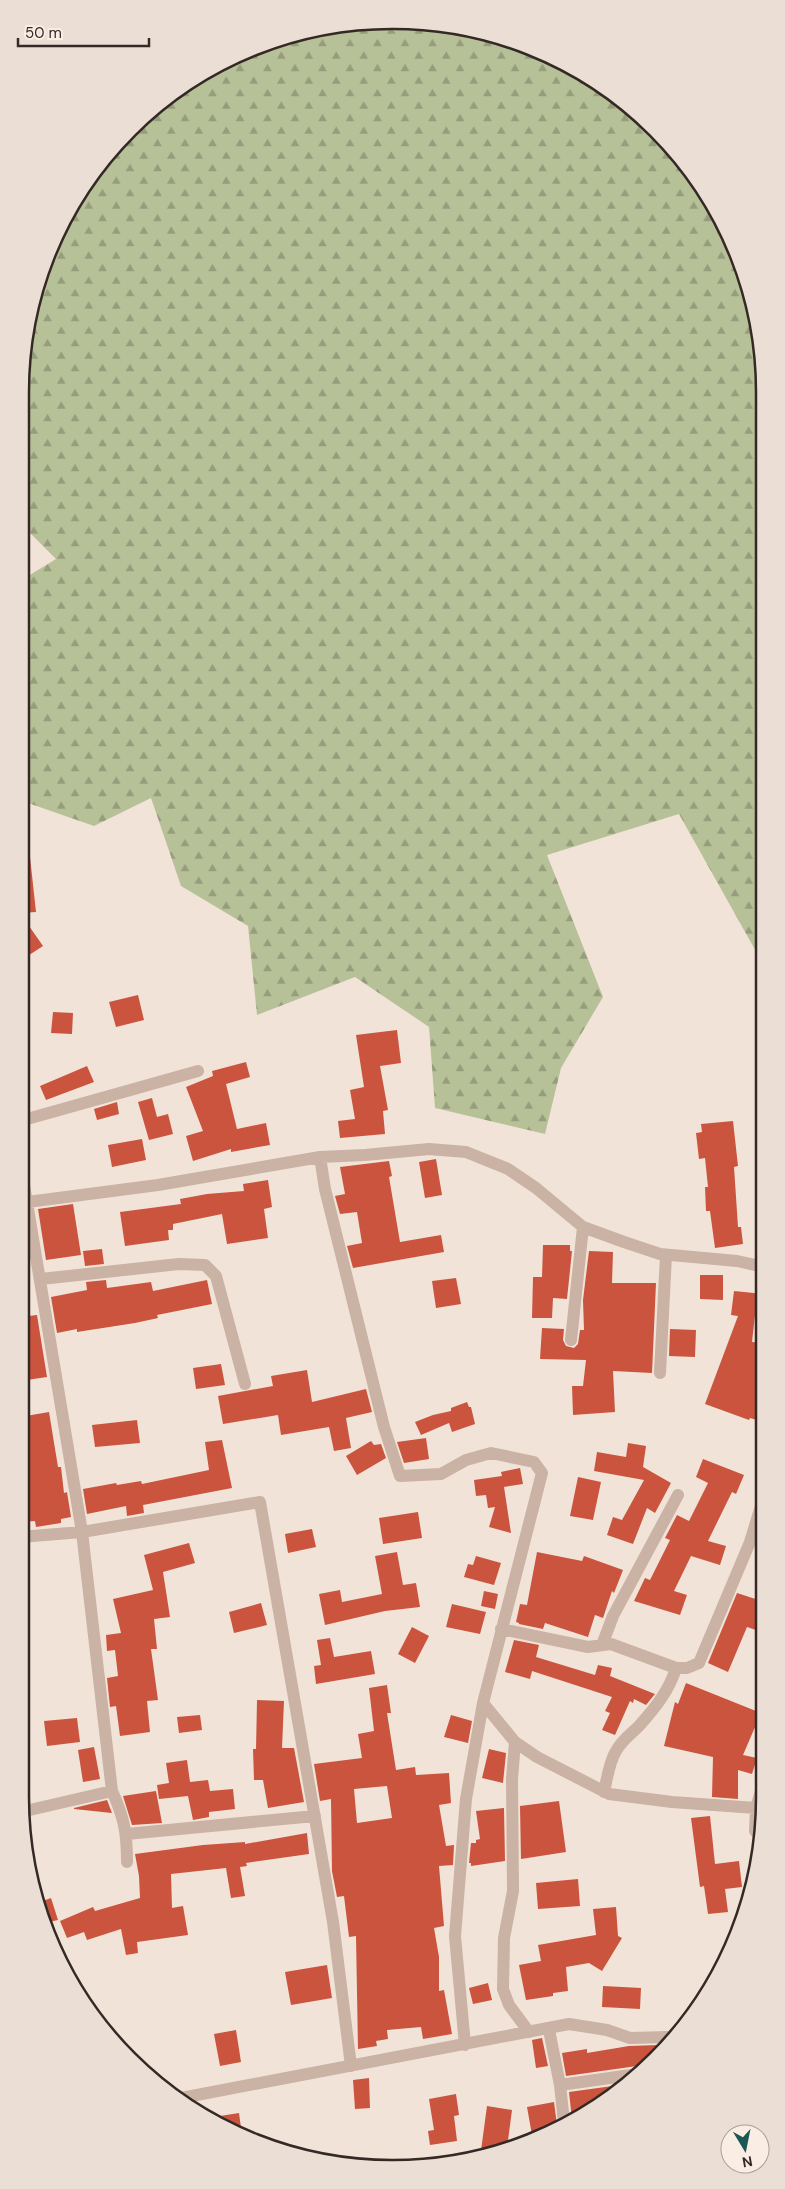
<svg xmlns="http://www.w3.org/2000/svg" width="785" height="2189" font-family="'DM Sans',sans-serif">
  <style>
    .forest { fill: url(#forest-firs) }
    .building { fill: #ca543e; fill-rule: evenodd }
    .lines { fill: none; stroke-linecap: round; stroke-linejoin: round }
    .minor { stroke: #cab2a4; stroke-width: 12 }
    .rim { fill: none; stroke: #352926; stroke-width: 2.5 }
  </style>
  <defs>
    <pattern id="forest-firs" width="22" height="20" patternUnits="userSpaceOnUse" patternTransform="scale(1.25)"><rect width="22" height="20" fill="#b7c198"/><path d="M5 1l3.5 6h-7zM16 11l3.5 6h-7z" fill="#969d7c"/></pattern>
  </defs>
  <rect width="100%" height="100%" fill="#f2e3d8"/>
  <path class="forest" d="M417,21L489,33L579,70L672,147L727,228L762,344L763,964L679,814L547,855L603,997L561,1068L545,1134L435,1108L429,1027L355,977L257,1015L248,926L181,886L151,798L94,826L28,803L20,796V581L56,559L20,523V393L33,296L58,228L97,166L147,113L206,70L272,40L344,23Z"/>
  <path class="building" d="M20,857H30L36,912L20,913L43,946L20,961Z
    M138,995L144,1020L116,1027L109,1002Z
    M53,1012L73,1013L72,1034L51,1033Z
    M397,1030L401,1063L380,1066L388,1110L383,1111L385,1134L340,1138L338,1121L355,1119L350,1090L364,1087L356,1035Z
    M246,1062L250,1077L226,1084L237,1129L266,1123L270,1145L231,1152V1149L193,1161L186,1136L203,1131L186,1087L213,1076L212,1071Z
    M87,1066L94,1082L46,1100L40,1086Z
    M152,1098L157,1117L168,1114L173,1134L149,1140L138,1102Z
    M117,1102L119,1114L97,1120L94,1109Z
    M733,1121L738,1166L734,1167L738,1227H741L743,1244L715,1248L710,1211H706L705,1187H708L705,1158L699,1159L696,1133L702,1132L701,1124Z
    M142,1139L146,1160L112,1167L108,1145Z
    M436,1159L442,1195L425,1198L419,1162Z
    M389,1161L392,1176L389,1177L400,1242L441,1235L444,1252L353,1268L347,1246L362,1243L357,1212L340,1214L335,1196L345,1194L340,1167Z
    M268,1180L272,1207L264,1209L268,1238L227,1244L222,1214L173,1224V1230H168L169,1240L125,1246L120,1212L181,1204L180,1199L207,1194L244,1191L243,1184Z
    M73,1204L81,1255L46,1260L38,1209Z
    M543,1245H570V1251H572L567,1299L553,1298L552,1318H532L533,1277H542Z
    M102,1249L104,1264L85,1266L83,1251Z
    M589,1251L613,1252L612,1283H656L652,1373L613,1371L615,1412L573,1415L572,1386H583L586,1360L540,1359L542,1328L564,1329L563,1340L566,1346L574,1348L578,1344L580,1330H584L583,1300Z
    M700,1275H723V1300L700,1299Z
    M456,1278L461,1304L436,1308L432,1281Z
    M106,1280L107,1288L151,1282L153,1291L207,1280L212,1304L157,1315L158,1318L135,1323L77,1332V1329L57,1333L51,1297L87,1290L86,1282Z
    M734,1291L764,1294V1316L755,1315L752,1342L764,1343V1422L750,1418L749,1420L705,1404L738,1316L731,1315Z
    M37,1315L47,1377L20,1381V1317Z
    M670,1329L696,1330L695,1357L669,1356Z
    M221,1364L225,1385L196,1389L193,1368Z
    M307,1370L312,1402L366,1389L372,1412L346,1418L351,1448L334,1451L329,1427L281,1435L278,1415L223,1424L218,1396L273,1386L271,1376Z
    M467,1402L469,1407H471L475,1424L452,1432L449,1423L421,1435L415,1422L433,1415L451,1411V1408Z
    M49,1412L58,1467H61L64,1493L67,1492L71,1517L61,1519V1523L36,1527L35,1521L20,1522V1471H23L20,1443V1417Z
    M137,1420L140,1443L95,1447L92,1425Z
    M426,1438L429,1459L404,1463L397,1442Z
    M222,1440L232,1488L143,1505L144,1513L127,1516L126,1506L87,1514L83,1489L116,1483L117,1485L141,1481L142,1484L209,1470L205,1442Z
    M371,1441L374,1445L381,1444L386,1458L357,1475L346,1456Z
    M628,1443L646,1446L643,1467L671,1483L655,1513L647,1508L633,1544L607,1535L613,1517L622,1520L644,1480L594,1471L597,1452L626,1457Z
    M703,1459L744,1475L736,1494L732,1492L708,1541L726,1546L720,1565L691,1556L674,1591L687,1595L680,1615L634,1601L645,1578L650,1580L670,1540L665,1538L677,1515L689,1521L708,1483L696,1477Z
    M520,1468L523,1484L504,1487L511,1533L489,1527L495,1507L488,1508L486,1495L476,1496L474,1480L502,1476L501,1472Z
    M578,1477L601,1482L593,1520L570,1516Z
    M418,1512L422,1538L383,1544L379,1518Z
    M312,1529L316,1547L288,1553L285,1534Z
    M189,1543L195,1563L163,1572L170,1617L154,1619L157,1649H151L158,1700L147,1701L150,1732L120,1736L116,1706L110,1707L107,1678L118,1676L115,1650L107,1651L106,1635L121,1633L113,1599L153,1590L144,1555Z
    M397,1552L403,1585L416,1583L420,1607L385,1611L325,1625L319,1594L340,1590L342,1602L382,1594L375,1556Z
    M537,1552L582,1561L584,1556L623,1570L614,1593L612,1591L603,1618L595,1615L588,1637L545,1623L543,1629L519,1624V1623L516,1622L520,1604L527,1605Z
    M476,1556L501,1563L494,1585L464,1577L468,1564L473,1565Z
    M484,1591L498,1594L495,1609L481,1606Z
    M737,1593L765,1602V1633L747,1627L728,1672L708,1663Z
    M261,1603L267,1625L234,1633L229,1612Z
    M452,1604L486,1612L480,1634L446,1627Z
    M412,1627L429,1636L415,1663L398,1654Z
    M330,1638L334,1657L371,1651L375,1674L316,1684L314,1666L321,1665L317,1640Z
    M514,1640L539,1645L536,1657L595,1675L598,1665L612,1668L610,1676L655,1694L646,1705L634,1699L633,1703L630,1701L615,1735L602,1730L610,1713L605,1711L612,1697L532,1671L530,1679L505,1672Z
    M686,1683L761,1713L743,1755L757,1758L752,1774L738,1770V1799L712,1797L713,1757L664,1746L675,1702L678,1704Z
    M387,1685L391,1713H387L396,1770L415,1767L416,1775L449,1773L451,1803L439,1805L446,1846L454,1845L453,1865L439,1866L444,1926L434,1928L439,1957V1991L444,1990L452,2034L423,2039L421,2027L387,2030L388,2039L376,2041L377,2046L358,2049L356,1936L349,1937L344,1896L337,1897L332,1871L331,1799L320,1801L314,1764L362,1758L358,1734L374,1731L369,1688ZM387,1786L392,1818L357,1823L354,1789Z
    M257,1700L284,1701L282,1748H294L304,1802L268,1808L263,1780H254L253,1749H256Z
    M200,1715L202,1730L179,1733L177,1717Z
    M451,1715L472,1721L468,1743L444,1737Z
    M77,1718L80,1742L47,1746L44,1721Z
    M94,1747L100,1779L83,1782L78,1750Z
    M489,1749L506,1753L503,1783L482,1778Z
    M187,1760L190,1782L208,1780L210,1791L233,1789L235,1809L209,1812V1817L193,1820L188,1796L159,1799L157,1785L169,1783L166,1763Z
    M156,1791L162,1823L132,1825L123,1796Z
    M107,1800L112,1813L74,1809V1808Z
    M559,1801L566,1852L521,1859L520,1806Z
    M504,1808L505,1861L471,1866V1863H469L471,1843H476V1840L480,1839L476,1811Z
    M710,1816L715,1864L739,1861L742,1887L725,1889L728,1912L708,1914L704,1886L700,1887L691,1818Z
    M307,1833L309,1854L246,1863L247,1866L240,1867L245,1896L231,1898L226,1868L171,1874L172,1908L183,1906L188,1935L137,1942L138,1953L126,1955L121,1929L87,1940L84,1932L67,1938L60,1921L93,1907L95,1911L140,1898L139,1876L135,1854L203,1845L245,1842V1844Z
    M578,1879L580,1906L538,1909L536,1883Z
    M51,1898L58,1920L44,1923L37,1903Z
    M616,1907L618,1936L622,1938L602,1971L589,1963L566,1967L568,1991L553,1993V1996L526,2000L519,1965L541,1961L538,1945L596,1935L593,1909Z
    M327,1965L332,1998L291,2005L285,1972Z
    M488,1983L492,2000L473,2004L469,1988Z
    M603,1986L641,1988L640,2009L602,2007Z
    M236,2030L241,2062L220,2066L214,2034Z
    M542,2038L548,2066L536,2068L532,2040Z
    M658,2045L660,2055L645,2069L637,2066L566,2076L562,2053L587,2049V2053L629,2046Z
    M369,2078L370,2108L355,2109L353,2080Z
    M627,2084L600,2106L572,2119L569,2092Z
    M456,2094L459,2115L454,2116L457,2141L430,2145L428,2131L434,2130L429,2099Z
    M554,2102L557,2125L532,2135L527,2107Z
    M487,2106L512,2110L507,2148L489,2156L480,2158Z
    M239,2113L242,2135L227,2130L207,2118Z"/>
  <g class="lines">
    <path class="minor" d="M20,1121L198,1071
      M320,1157L325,1189L384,1427L400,1476L441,1474L466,1460L491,1453L534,1462L542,1473L483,1703L466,1799L455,1936L465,2045
      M20,1161L82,1532L112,1791C124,1817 127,1833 127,1862
      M20,1203L158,1185L320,1157L365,1155L429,1149L466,1152L508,1169L536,1188L583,1227L624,1242L660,1254L737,1261L764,1267
      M41,1279L179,1264L205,1265L216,1276L245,1384
      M571,1340L583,1227
      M660,1373L666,1255
      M20,1537L82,1532L260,1502L333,1922L351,2066
      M501,1629L588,1647L611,1644L676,1668H687L699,1663L750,1542L764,1496
      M602,1645L613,1616L678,1495
      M483,1703L515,1742L537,1757L609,1794L672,1802L756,1808
      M515,1742L512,1779L513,1891L504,1938L503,1989L509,2005L529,2032
      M604,1792C607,1779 609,1762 616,1751C622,1740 631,1734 639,1726C655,1708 669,1691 676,1668
      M21,1812L112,1791
      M761,1830L755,1831L756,1808L765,1777
      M127,1834L315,1816
      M549,2030L560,2085L564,2122
      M560,2085L638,2074
      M176,2099L569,2024L607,2030L630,2038L668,2037L670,2043"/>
  </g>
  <path d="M0 0H785V2189H0ZM392 29H393A363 363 0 0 1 756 392V1797A363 363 0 0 1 393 2160H392A363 363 0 0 1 29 1797V392A363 363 0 0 1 392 29Z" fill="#eaded5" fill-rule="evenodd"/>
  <path class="rim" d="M392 29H393A363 363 0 0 1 756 392V1797A363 363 0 0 1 393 2160H392A363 363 0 0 1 29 1797V392A363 363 0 0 1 392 29Z"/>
  <g transform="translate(745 2149) rotate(170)"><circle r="24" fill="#faeee4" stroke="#ab9f98"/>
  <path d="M0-4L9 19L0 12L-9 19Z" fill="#1a5856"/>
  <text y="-8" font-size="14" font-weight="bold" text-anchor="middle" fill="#352926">N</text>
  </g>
  <path d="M18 38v8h131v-8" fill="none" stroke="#352926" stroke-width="2.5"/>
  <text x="25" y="38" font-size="15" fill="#352926" stroke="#faeee4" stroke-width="4" paint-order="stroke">50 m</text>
</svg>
